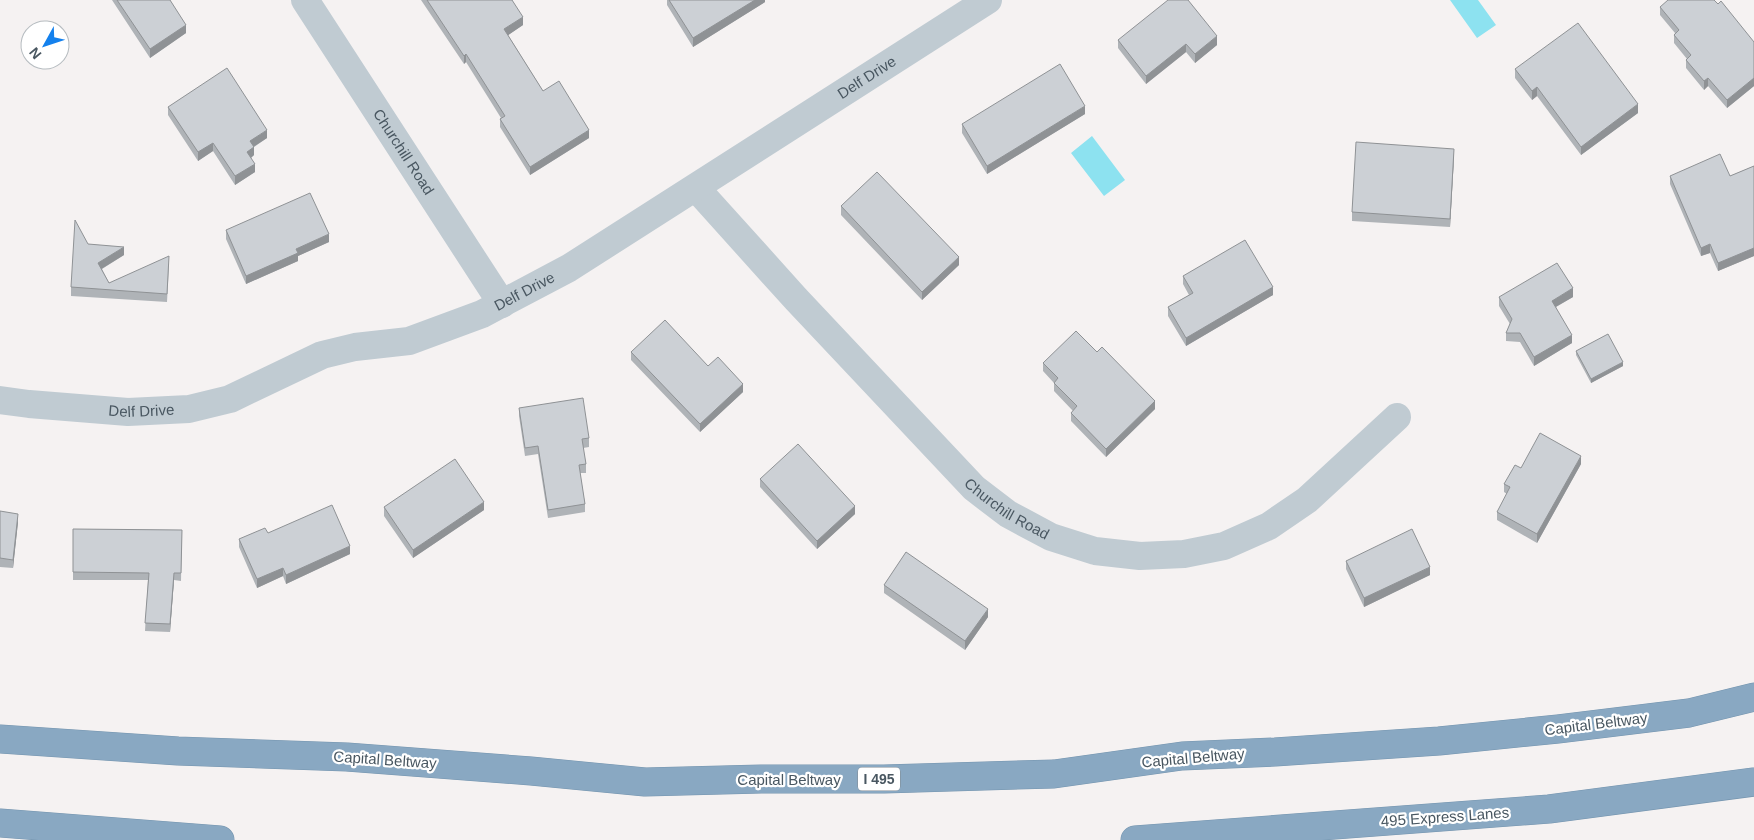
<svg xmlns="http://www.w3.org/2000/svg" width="1754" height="840" font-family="Helvetica,sans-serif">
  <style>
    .water { fill: #8de2f0 }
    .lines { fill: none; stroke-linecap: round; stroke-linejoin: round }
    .highway-casing { stroke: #7494ae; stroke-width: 29 }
    .minor { stroke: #c0cbd2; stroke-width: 28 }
    .highway { stroke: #89a8c2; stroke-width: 28 }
    .wall { fill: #afb3b7 }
    .shaded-wall { fill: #8f9295 }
    .building { fill: #ccd0d5; stroke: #8f9295 }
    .labels { text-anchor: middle; stroke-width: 4.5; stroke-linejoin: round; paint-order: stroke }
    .shield { fill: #fff; stroke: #808990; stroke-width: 1 }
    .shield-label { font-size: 14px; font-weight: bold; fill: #495761 }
    .street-label { font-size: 15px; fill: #495761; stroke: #fff }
  </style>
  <rect width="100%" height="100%" fill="#f5f2f2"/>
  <path class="water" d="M1450,0H1478L1496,25L1477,38Z
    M1092,136L1125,180L1104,196L1071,153Z"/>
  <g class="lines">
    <defs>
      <path id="highway" d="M0,739L178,751L347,757L531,771L645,782L761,779H884L1054,774L1182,756L1275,752L1439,741L1558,729L1689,713L1754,697
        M0,823L220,840
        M1135,840L1549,809L1754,782"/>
    </defs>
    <use href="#highway" class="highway-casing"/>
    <g class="minor">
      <path id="s1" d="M305,0L502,304"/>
      <path id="s2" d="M696,188L796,299L974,488L1008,514L1051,537L1095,551L1140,556L1184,554L1224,546L1269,526L1307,500L1397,417"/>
      <path id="s3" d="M0,400L29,404L128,412L189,409L230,399L322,355L355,347L409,341L482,314L569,268L988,0"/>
    </g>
    <use href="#highway" class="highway"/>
  </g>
  <path class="wall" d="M112,0H170L186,33L150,58Z
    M421,0H512L523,25L508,35L543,91L589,138L530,175L500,127V119L501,118L466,62L464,64Z
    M667,0H765V2L693,47L667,5Z
    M1660,7L1754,42V86L1727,108L1708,86L1704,90L1686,68V60L1687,59L1674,43V35L1675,33L1660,15Z
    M1118,40L1217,45L1195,63L1186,52L1146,84L1118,48Z
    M1515,69L1638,113L1581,155L1537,96L1532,100L1515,78Z
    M168,107L267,138L254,147V155L251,158L255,172L235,185L213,151L198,161L168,115Z
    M1085,114L987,174L962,133V124Z
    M1454,157L1450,227L1352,221V212Z
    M1754,166V256L1718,271L1710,253L1701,256L1670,184V176H1730Z
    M841,206L959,265L922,300L841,215Z
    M226,230L329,242L298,256V261L246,284L226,239Z
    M88,244L124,255L102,269L109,283L169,264L167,302L71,296V287Z
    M1183,276L1273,295L1186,346L1168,316V307L1189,295L1183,284Z
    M1499,297H1573L1556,307L1572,343L1534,366L1520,342L1506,341V333L1510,324L1499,306Z
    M1576,351L1623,366L1591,383L1576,355Z
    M631,352L708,366L743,392L700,432L631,360Z
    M1043,363L1155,409L1106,457L1071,421V413L1073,411L1054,391V383L1043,371Z
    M519,408L589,438V447L583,448L586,464V473H580L585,504V512L548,518L538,454L525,456L519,416Z
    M1581,464L1537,543L1497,520V512L1507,494L1504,492V484L1521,468Z
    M760,479L855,514L817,549L760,487Z
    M384,507L484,510L413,558L384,516Z
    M0,511L18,522L13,568L0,567Z
    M73,529L182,530L181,581L174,580L170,632L145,631L148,580H73Z
    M268,533L350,554L286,584L283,576L257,588L239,547V539Z
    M1346,561L1430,575L1364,607L1346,569Z
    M884,585L988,617L965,650L884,593Z"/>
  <path class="shaded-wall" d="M755,0H765V2L693,47V38Z
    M523,17V25L504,38V29Z
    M186,25V33L150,58V49Z
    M1217,36V45L1195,63V54Z
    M1186,44V52L1146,84V76Z
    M466,54V62L464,64V56Z
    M1708,78V86L1704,90V81Z
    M1754,78V86L1727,108V100Z
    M1537,87V96L1532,100V91Z
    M1638,104V113L1581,155V147Z
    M1085,106V114L987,174V166Z
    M267,130V138L250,149V141Z
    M589,130V138L530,175V167Z
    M213,143V151L198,161V152Z
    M254,147V155L247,161V152Z
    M1454,149V157L1450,227V219Z
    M255,164V172L235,185V176Z
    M329,234V242L298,256V261L246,284V276L296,249Z
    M1710,244V253L1701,256V248Z
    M124,247V255L98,271V263Z
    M1754,248V256L1718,271V263Z
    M959,257V265L922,300V292Z
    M1273,287V295L1186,346V338Z
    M1573,288V297L1552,309V301Z
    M1572,335V343L1534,366V357Z
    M1623,362V366L1591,383V379Z
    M743,384V392L700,432V424Z
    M1155,401V409L1106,457V449Z
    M1581,456V464L1537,543V534Z
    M484,502V510L413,558V550Z
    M855,506V514L817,549V541Z
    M18,514V522L13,568V560Z
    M350,546V554L286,584V575Z
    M1430,567V575L1364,607V598Z
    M283,568V576L257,588V579Z
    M174,573V580L170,632V624Z
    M988,609V617L965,650V641Z"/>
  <path class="building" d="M117,0H170L186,25L150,49Z
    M427,0H512L523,17L504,29L543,91L559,81L589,130L530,167L500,119L505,116L466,54L464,56Z
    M669,0H755L693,38Z
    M1168,0H1188L1217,36L1195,54L1186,44L1146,76L1118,40Z
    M1668,0H1714L1718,4L1721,1L1754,42V78L1727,100L1708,78L1704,81L1686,60L1691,55L1674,35L1679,30L1660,7Z
    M1578,23L1638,104L1581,147L1537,87L1532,91L1515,69Z
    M1060,64L1085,106L987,166L962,124Z
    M227,68L267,130L250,141L254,147L247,152L255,164L235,176L213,143L198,152L168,107Z
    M1356,142L1454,149L1450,219L1352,212Z
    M1720,154L1730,176L1754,166V248L1718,263L1710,244L1701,248L1670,176Z
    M877,172L959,257L922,292L841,206Z
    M310,193L329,234L296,249L298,253L246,276L226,230Z
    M75,220L88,244L124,247L98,263L109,283L169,256L167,294L71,287Z
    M1245,240L1273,287L1186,338L1168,307L1193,293L1183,276Z
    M1557,263L1573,288L1552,301L1572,335L1534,357L1520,333H1506L1512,319L1499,297Z
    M665,320L708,366L718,357L743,384L700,424L631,352Z
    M1076,331L1097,352L1102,347L1155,401L1106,449L1071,413L1077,406L1054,383L1058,378L1043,363Z
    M1608,334L1623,362L1591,379L1576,351Z
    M583,398L589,438L582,439L586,464L579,465L585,504L548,510L538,446L525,448L519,408Z
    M1540,433L1581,456L1537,534L1497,512L1510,487L1504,484L1515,465L1521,468Z
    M798,444L855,506L817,541L760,479Z
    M455,459L484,502L413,550L384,507Z
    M332,505L350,546L286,575L283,568L257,579L239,539L265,528L268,533Z
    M0,511L18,514L13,560L0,558Z
    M73,529L182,530L181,573H174L170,624L145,623L149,573L73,572Z
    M1412,529L1430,567L1364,598L1346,561Z
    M906,552L988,609L965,641L884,585Z"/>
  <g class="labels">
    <rect class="shield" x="858" y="767.5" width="42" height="23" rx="4"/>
    <g class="shield-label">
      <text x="879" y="784">I 495</text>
    </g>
    <g class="street-label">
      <text dy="5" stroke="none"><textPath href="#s3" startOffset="952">Delf Drive</textPath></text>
      <text dy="5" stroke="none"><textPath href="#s1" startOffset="181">Churchill Road</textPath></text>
      <text dy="5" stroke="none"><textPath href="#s3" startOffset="548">Delf Drive</textPath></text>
      <text dy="5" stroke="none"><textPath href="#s3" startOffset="142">Delf Drive</textPath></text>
      <text dy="5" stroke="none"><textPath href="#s2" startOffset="448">Churchill Road</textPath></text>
      <text transform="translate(1596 724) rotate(-7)" y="5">Capital Beltway</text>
      <text transform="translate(1193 758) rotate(-5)" y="5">Capital Beltway</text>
      <text transform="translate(385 760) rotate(4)" y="5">Capital Beltway</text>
      <text x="789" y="785">Capital Beltway</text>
      <text transform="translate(1445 817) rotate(-4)" y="5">495 Express Lanes</text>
    </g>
  </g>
  <g transform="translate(45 45) rotate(230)"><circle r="24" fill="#ffffff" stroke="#b6bcc0"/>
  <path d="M0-4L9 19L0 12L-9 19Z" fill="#1481ed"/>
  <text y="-8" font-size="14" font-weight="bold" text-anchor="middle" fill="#495761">N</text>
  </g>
</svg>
